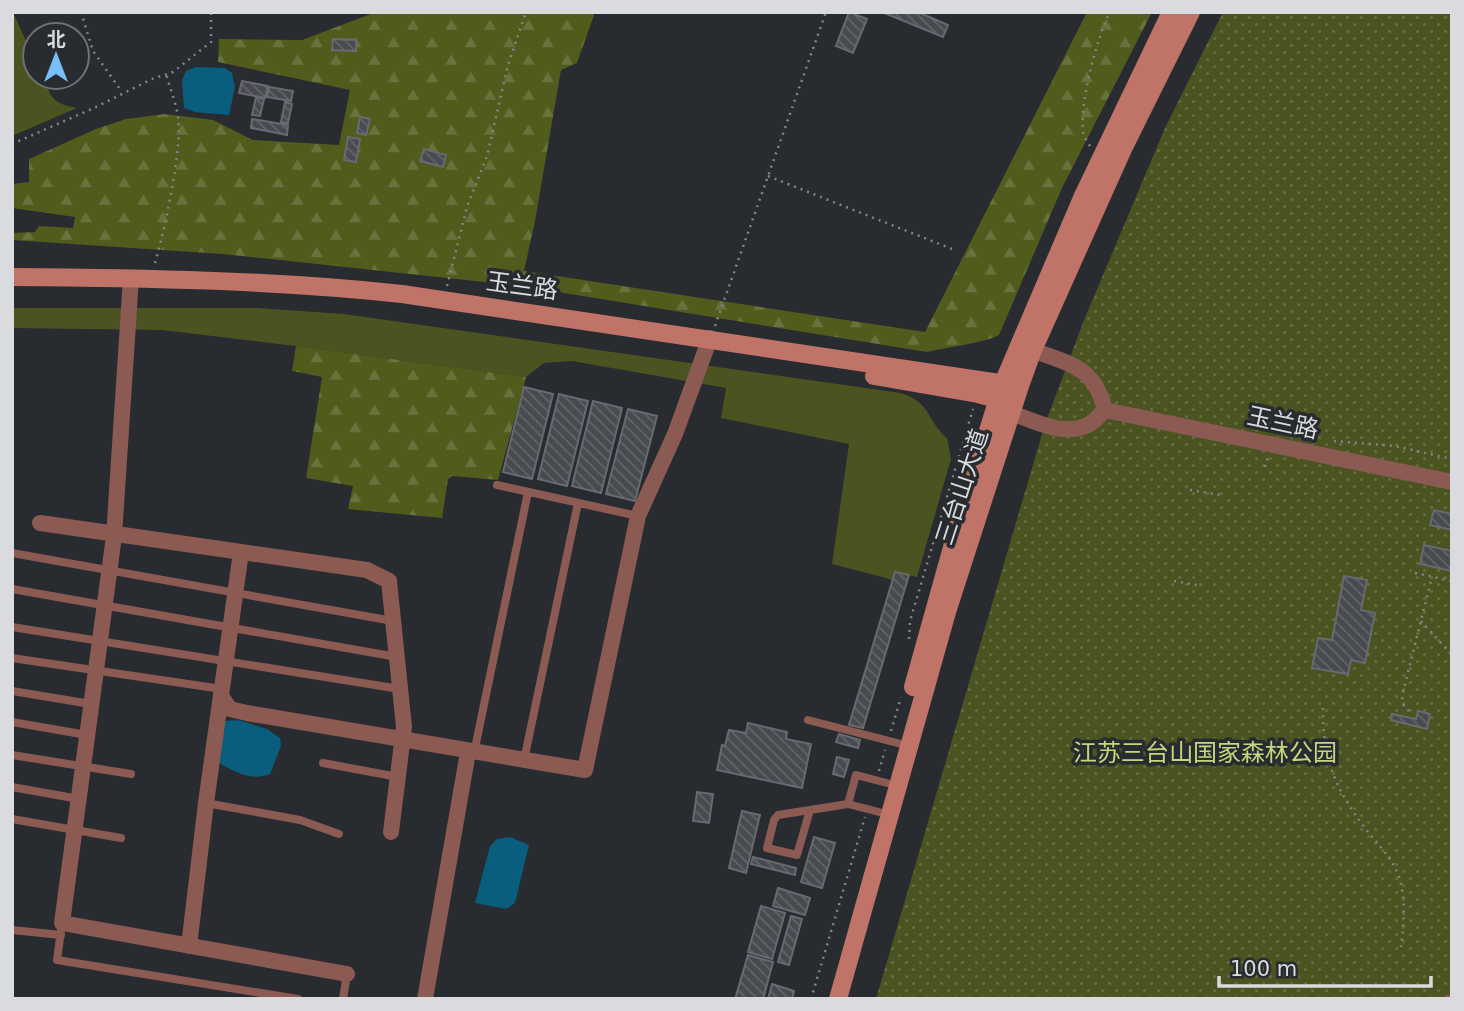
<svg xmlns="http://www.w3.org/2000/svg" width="1464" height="1011" font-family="'DejaVu Sans','Noto Sans SC',sans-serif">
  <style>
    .green { fill: #4b5420 }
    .forest { fill: url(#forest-firs) }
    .park { fill: url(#park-dots) }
    .water { fill: #095d7d }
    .building { fill: url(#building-back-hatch); stroke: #676a70; stroke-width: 2 }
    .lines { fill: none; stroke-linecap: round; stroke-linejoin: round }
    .path { stroke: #828589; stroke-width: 2.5; stroke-dasharray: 2 5; stroke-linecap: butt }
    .lane { stroke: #8b5a52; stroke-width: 8 }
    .street { stroke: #8b5a52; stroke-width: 16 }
    .secondary { stroke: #c07367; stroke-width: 18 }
    .labels { text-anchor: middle; stroke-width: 7; stroke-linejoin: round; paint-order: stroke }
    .street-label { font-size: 24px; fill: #d9dbde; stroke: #282b30 }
    .park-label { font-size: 24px; fill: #c5d77c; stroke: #282b30 }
  </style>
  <defs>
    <pattern id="forest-firs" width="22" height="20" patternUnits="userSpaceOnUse" patternTransform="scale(1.75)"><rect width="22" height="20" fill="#515b1c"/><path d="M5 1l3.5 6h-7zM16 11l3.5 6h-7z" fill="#69723d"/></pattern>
    <pattern id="park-dots" width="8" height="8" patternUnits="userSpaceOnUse" patternTransform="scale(1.75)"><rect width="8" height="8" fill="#4b5420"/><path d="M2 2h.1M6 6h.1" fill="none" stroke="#646c40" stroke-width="1.8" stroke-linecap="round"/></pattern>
    <pattern id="building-back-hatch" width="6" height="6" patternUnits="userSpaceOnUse" patternTransform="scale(1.75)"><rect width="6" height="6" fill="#474a4f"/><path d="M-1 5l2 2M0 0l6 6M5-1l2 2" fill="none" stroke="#616468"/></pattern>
  </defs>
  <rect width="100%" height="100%" fill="#282b30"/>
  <path class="green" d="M13,12L35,61V77H43C52,99 52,103 77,108L12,136Z
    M12,308H257L344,314L901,393C932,403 926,420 947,438L951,459L917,577L896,572L893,580L832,564L849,444L721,418L726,388L572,361L544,363L526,377L296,346L162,330L12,328Z"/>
  <path class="forest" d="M376,12H595L577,63L561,70L535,221L524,271L925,332L1087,12H1152L1062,188L999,335C989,342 942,348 927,352L521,286L223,254L12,240V233L35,232L39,226L73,228L75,217L12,208V184L29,182V159L96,129L126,119L165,114L213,120L253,140L339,145L350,90L218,62L219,39L302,40Z
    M296,346L526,377L498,480L452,476L448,479L442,518L348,509L353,486L306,478L322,377L292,371Z"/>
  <path class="park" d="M1223,12H1452V999H876L1045,424L1084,320L1165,128Z"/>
  <path class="water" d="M196,67L225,68L232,73L235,87L229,115L195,112L184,108L182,80L186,71Z
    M238,720L267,729L280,738L281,746L270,774C252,782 233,771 217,762L224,723L226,721Z
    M510,837L529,845L515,903L506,909L475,903L490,846L497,839Z"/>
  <path class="building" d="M849,12L867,19L853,53L836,46Z
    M882,12H918L948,25L943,37Z
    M333,39L356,40V51L332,50Z
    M242,81L268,86L265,98L239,93Z
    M269,87L293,91L291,101L267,97Z
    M256,97L264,99L260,116L252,115Z
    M285,102L292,104L288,123L281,122Z
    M360,117L370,119L366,135L357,133Z
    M252,119L288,125L287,135L251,128Z
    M348,137L360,139L356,162L344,160Z
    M424,149L446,155L443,167L420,161Z
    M524,387L553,394L532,479L503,472Z
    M559,394L588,401L567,486L538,479Z
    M593,401L622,408L601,493L572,486Z
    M628,409L657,416L635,501L606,494Z
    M1434,510L1452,514V530L1430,525Z
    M1424,545L1452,551V571L1420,564Z
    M895,572L909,575L863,728L849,725Z
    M1344,576L1367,580L1361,610L1375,613L1365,663L1351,660L1348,674L1312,668L1318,638L1332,640Z
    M1418,711L1430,714L1427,729L1391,720L1392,714L1416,719Z
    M748,723L787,732L786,739L811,744L802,788L717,770L722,745L725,746L729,730L746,733Z
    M839,734L860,740L858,748L836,742Z
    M837,757L849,760L844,777L833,774Z
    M697,792L713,794L709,823L693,821Z
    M742,811L760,815L746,873L729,868Z
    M814,837L835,843L822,888L801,882Z
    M753,857L796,868L795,875L751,864Z
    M778,888L810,898L805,915L773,906Z
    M761,906L785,913L772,959L748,952Z
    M791,916L802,919L789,965L778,962Z
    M748,955L773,962L763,999H735Z
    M772,984L794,991L792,999H768Z"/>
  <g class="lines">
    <path class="path" d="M81,12L93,51L122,92
      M12,144L94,108L152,79L173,72L211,42V12
      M1090,146C1088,143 1086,140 1084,136C1077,111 1097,36 1110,12
      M768,176L952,249
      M155,263C164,232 183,147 178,117C176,103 170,88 166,74
      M447,286L467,207L487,156L508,65L526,12
      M715,326L826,12
      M1334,441L1395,446L1452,459
      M1265,467L1268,457
      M1190,490L1221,495
      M1415,573L1452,581
      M1174,581L1202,586
      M1421,621L1452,655
      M909,639L910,621L973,409
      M1323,708C1322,757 1335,789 1365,828C1377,844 1392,857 1399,877C1406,898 1404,924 1401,947
      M1409,711L1404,706L1402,696L1432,577
      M891,731L901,697
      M879,771L885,750
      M811,999L865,817"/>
    <path class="lane" d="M497,485L638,516
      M12,553L393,621
      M12,589L397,657
      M12,627L400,689
      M12,658L222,689
      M12,691L91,704
      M808,720L909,746
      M12,722L87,735
      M474,753L528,492
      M12,755L131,774
      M524,760L578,503
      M323,763L398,777
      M12,787L79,799
      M206,803L300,820L339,834
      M810,810L797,855L767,848L774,820L778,815L848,804
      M879,812L848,804L856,775L887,783
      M12,819L121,838
      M62,923L57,960L298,999
      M12,930L61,935
      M343,999L347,974
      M1448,999L1452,998"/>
    <path class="street" d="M131,278L114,536L62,923L347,974
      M1105,410L1452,482
      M1011,413C1035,421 1063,437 1088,425C1094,422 1100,415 1105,410C1094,366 1071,365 1033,350
      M40,523L367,570L389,581L404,727L391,832
      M221,696L230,709L247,713L585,770L638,516L675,434L710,338
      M189,946L206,803L241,552
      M425,999L468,752"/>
    <path class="secondary" d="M12,277C142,278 273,280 402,294L1013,385
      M874,376L978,394L1008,402
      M913,687L958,526L1003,383L1082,198L1171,12
      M838,999L947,612L1020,386L1033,350L1123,149L1191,12"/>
  </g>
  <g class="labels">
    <g class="street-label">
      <text transform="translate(522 286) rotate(8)" y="8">玉兰路</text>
      <text transform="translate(1283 423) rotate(12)" y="8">玉兰路</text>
      <text transform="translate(962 487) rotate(-72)" y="8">三台山大道</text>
    </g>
    <g class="park-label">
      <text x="1205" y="761">江苏三台山国家森林公园</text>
    </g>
  </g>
  <rect width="1464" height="1011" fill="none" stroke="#d9dbde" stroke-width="28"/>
  <g transform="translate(56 56)"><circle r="33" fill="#282b30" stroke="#6f7176" stroke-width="2"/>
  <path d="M0-5L12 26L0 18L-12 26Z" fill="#78bff7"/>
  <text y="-10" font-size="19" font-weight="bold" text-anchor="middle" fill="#d9dbde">北</text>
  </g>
  <path d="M1219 976v10h212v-10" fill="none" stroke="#d9dbde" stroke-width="3.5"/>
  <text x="1230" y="976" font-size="21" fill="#d9dbde" stroke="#282b30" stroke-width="5" paint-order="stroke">100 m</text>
</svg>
